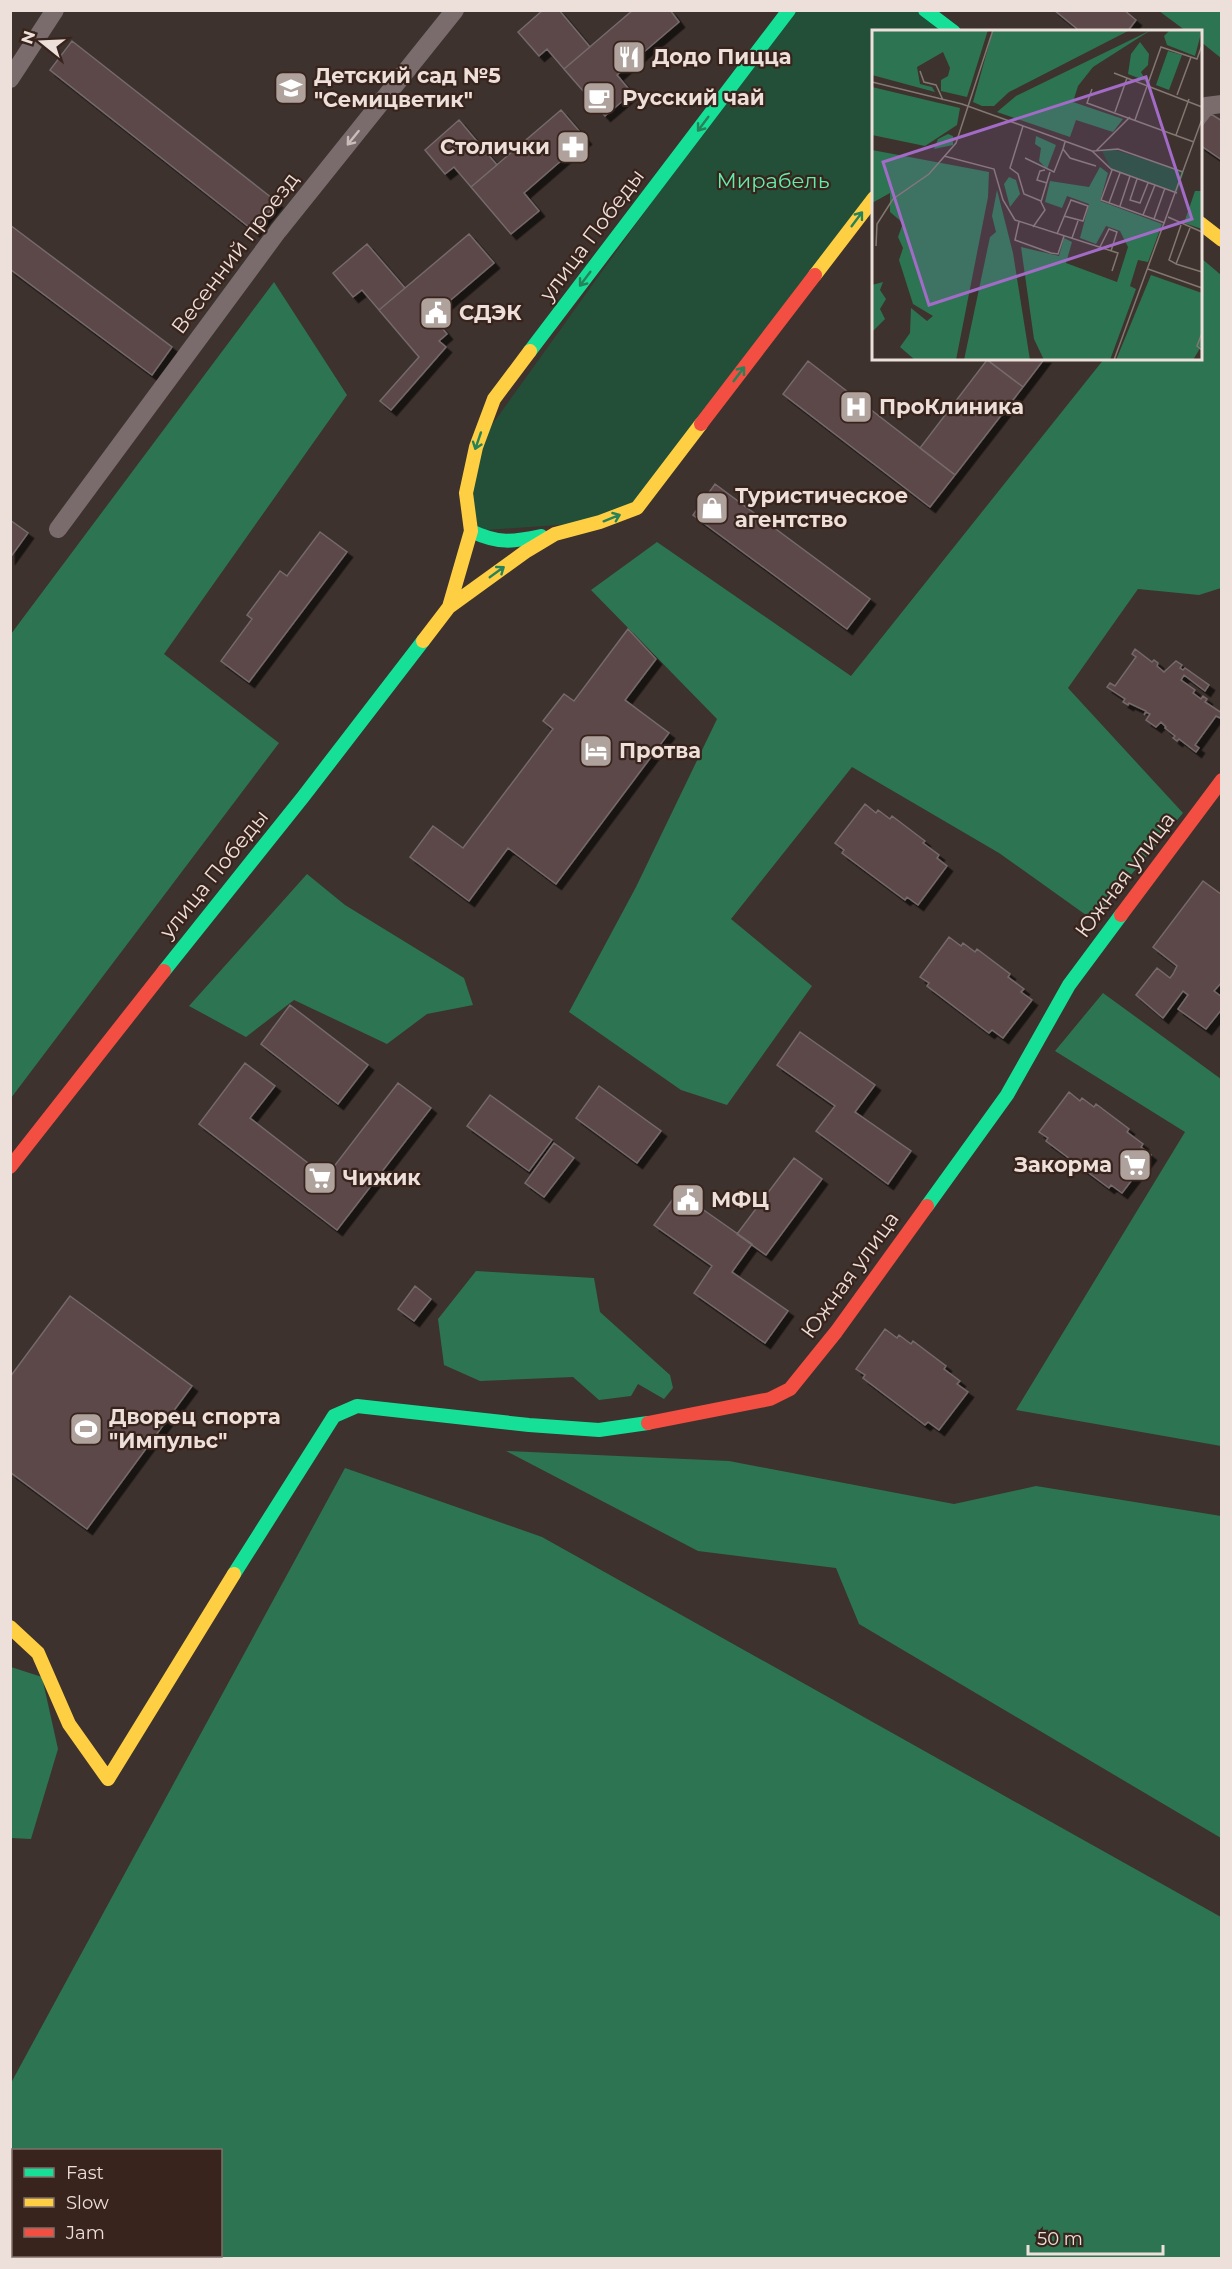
<svg xmlns="http://www.w3.org/2000/svg" width="1232" height="2269" font-family="Montserrat,sans-serif">
  <style>
    .green { fill: #234f38 }
    .forest { fill: #2d7452; fill-rule: evenodd }
    .building { fill: #5b464a; stroke: #756a6a; stroke-width: 1.5; filter: url(#shadow) }
    .lines { fill: none; stroke-linecap: round; stroke-linejoin: round }
    .street { stroke: #7a6c6d; stroke-width: 18 }
    .fast { stroke: #16e098; stroke-width: 14 }
    .slow { stroke: #ffcf43; stroke-width: 14 }
    .jam { stroke: #f24e42; stroke-width: 14 }
    .oneway { stroke: #27825a }
    .oneway2 { stroke: #cabcb9 }
    .labels { text-anchor: middle; stroke-width: 4.5; stroke-linejoin: round; paint-order: stroke }
    .poi-label { font-size: 21px; font-weight: bold; fill: #eddfda; stroke: #38241d; text-anchor: start }
    .park-label { font-size: 21px; fill: #60edaa; stroke: #38241d }
    .street-label { font-size: 21px; fill: #eddfda; stroke: #38241d }
    .inset-road { fill: none; stroke: #837772; stroke-width: 1.5 }
    .view { fill: #a36bc8; fill-opacity: 0.15; stroke: #a36bc8; stroke-width: 3 }
    .inset-edge { fill: none; stroke: #eddfda; stroke-width: 3 }
  </style>
  <defs>
    <filter id="shadow"><feDropShadow dx="5.5" dy="5.5" stdDeviation="0" flood-color="#0009"/></filter>
  </defs>
  <rect width="100%" height="100%" fill="#3d322d"/>
  <path class="green" d="M789,11H925L954,31L874,32L873,198L637,508L600,522L471,531L476,447Z"/>
  <path class="forest" d="M1159,11H1221V58L1201,42L1200,32L1186,31Z
    M1201,258L1221,275V588L1199,595L1138,589L1068,688L1183,813L1093,920L999,853L852,767L731,919L812,986L727,1105L681,1090L569,1012L636,887L717,719L591,590L657,542L851,676L1104,359L1200,358Z
    M274,282L347,395L164,654L279,743L11,1098V634Z
    M307,874L345,905L464,978L473,1005L427,1014L387,1044L294,1000L246,1037L189,1006Z
    M1103,993L1221,1079V1446L1016,1410L1185,1132L1055,1051Z
    M476,1271L594,1278L600,1312L670,1375L673,1388L664,1399L638,1384L631,1396L599,1400L573,1377L480,1381L444,1365L438,1319Z
    M506,1451L729,1461L954,1504L1036,1486L1221,1516V1838L859,1624L836,1568L698,1551Z
    M345,1468L542,1537L1221,1917V2258H11V2083ZM14,2150H220V2256H14Z
    M11,1667L42,1677L58,1749L31,1839L11,1838Z"/>
  <path class="building" d="M543,10H559L590,47L564,69L547,49L539,56L518,32Z
    M633,10H670L679,22L617,75L632,93L605,116L564,69Z
    M1054,10H1124L1136,20L1127,32H1081Z
    M72,41L277,202L254,231L50,70Z
    M561,110L586,139L524,193L539,211L511,234L471,187Z
    M1211,114L1222,121V160L1200,145V128Z
    M459,120L497,165L471,187L454,167L445,174L425,150Z
    M10,225L172,347L152,375L10,269Z
    M469,234L494,263L432,316L447,334L439,341L446,347L391,410L380,401L419,357L379,310Z
    M367,244L405,288L379,310L362,290L353,297L333,273Z
    M985,358H1045L1023,387Z
    M987,360L1023,387L955,475L920,448Z
    M808,361L955,475L930,507L783,394Z
    M715,484L870,599L847,629L693,515Z
    M10,520L28,533L10,558Z
    M320,532L347,552L249,682L221,661L252,619L247,615L280,571L287,576Z
    M628,629L656,659L625,700L669,733L556,884L508,848L469,901L410,857L433,826L463,848L553,729L543,721L564,694L574,701Z
    M1135,649L1152,662L1154,660L1158,663L1157,666L1164,672L1176,661L1182,665L1180,668L1183,670L1185,668L1209,685L1205,691L1184,675L1181,680L1195,690L1193,693L1201,699L1203,696L1207,699L1205,702L1222,713L1220,718L1216,716L1195,745L1199,748L1196,752L1179,739L1177,741L1173,738L1175,736L1165,728L1166,727L1161,722L1156,727L1146,720L1150,714L1146,712L1144,715L1146,711L1129,703L1128,705L1123,702L1125,699L1107,687L1110,683L1115,686L1136,657L1132,654Z
    M865,804L876,813L878,810L890,819L892,816L925,841L923,843L939,855L937,858L947,866L918,905L907,897L905,900L842,853L844,850L835,843Z
    M1203,881L1222,895V982L1214,991L1222,997V1009L1206,1029L1178,1009L1188,995L1183,991L1163,1018L1136,995L1157,968L1170,978L1173,974L1177,966L1153,947Z
    M949,937L961,946L963,943L975,952L977,949L1010,974L1008,977L1024,989L1021,992L1032,1000L1003,1038L992,1030L989,1033L927,986L929,983L920,977Z
    M290,1005L368,1065L338,1104L261,1044Z
    M800,1032L875,1085L855,1112L911,1151L888,1184L816,1131L835,1106L777,1065Z
    M245,1063L275,1086L250,1118L326,1177L398,1083L431,1108L337,1230L199,1124Z
    M599,1086L661,1131L637,1163L576,1118Z
    M1069,1092L1080,1101L1082,1098L1094,1107L1096,1104L1129,1129L1127,1132L1143,1144L1141,1147L1151,1155L1122,1193L1111,1185L1109,1188L1046,1141L1048,1138L1039,1132Z
    M490,1095L552,1140L529,1171L467,1126Z
    M554,1143L574,1158L544,1197L525,1183Z
    M794,1158L822,1179L766,1255L737,1234Z
    M678,1192L752,1244L732,1272L788,1311L765,1343L694,1293L712,1266L654,1225Z
    M415,1286L431,1299L414,1321L398,1309Z
    M70,1296L192,1386L87,1529L10,1472V1377Z
    M885,1329L897,1338L899,1335L911,1344L913,1341L946,1366L944,1369L960,1381L957,1384L968,1392L939,1430L928,1422L925,1425L863,1378L865,1375L856,1369Z"/>
  <g class="lines">
    <path class="street" d="M10,79L55,10
      M1200,114L1206,106L1222,104
      M58,529L278,231L455,10"/>
    <path class="fast" d="M925,10L954,32
      M530,351L789,10
      M471,531C498,544 513,542 541,536
      M164,971L303,797L423,641
      M927,1206L1007,1095L1069,985L1121,915
      M234,1574L334,1416L357,1406L529,1425L599,1430L648,1423"/>
    <path class="slow" d="M1200,223L1222,240
      M815,275L874,198
      M449,607L471,531L466,493L476,447L494,399L530,351
      M423,641L449,607L525,552L555,534L600,522L637,508L701,424
      M10,1627L38,1653L69,1724L108,1779L234,1574"/>
    <path class="jam" d="M701,424L815,275
      M1121,915L1222,780
      M10,1167L164,971
      M648,1423L770,1399L790,1389L836,1332L927,1206"/>
  </g>
  <defs><path id="oneway-shaft" d="M-6 0H5M1.5-3L5.5 0L1.5 3" fill="none" stroke-width="1.6" stroke-linecap="round" stroke-linejoin="round" transform="scale(1.5)"/></defs>
  <g class="oneway">
    <use href="#oneway-shaft" transform="translate(703 124) rotate(127)"/>
    <use href="#oneway-shaft" transform="translate(857 219) rotate(-53)"/>
    <use href="#oneway-shaft" transform="translate(585 279) rotate(127)"/>
    <use href="#oneway-shaft" transform="translate(739 374) rotate(-53)"/>
    <use href="#oneway-shaft" transform="translate(478 441) rotate(109)"/>
    <use href="#oneway-shaft" transform="translate(612 518) rotate(-22)"/>
    <use href="#oneway-shaft" transform="translate(497 572) rotate(-36)"/>
  </g>
  <use class="oneway2" href="#oneway-shaft" transform="translate(353 138) rotate(129)"/>
  <defs>
    <symbol id="restaurant-square" viewBox="-11 -11 22 22"><rect x="-9" y="-9" width="18" height="18" rx="4" fill="#afa29d" stroke="#38241d"/><path d="M-5-6h1v4h1v-4h1v4h1v-4h1v5L-1.5 .5V6h-2V.5L-5-1ZM5-6V6H3V1.5H1.5Q1.5-4 5-6Z" fill="#fff"/></symbol>
    <symbol id="school-square" viewBox="-11 -11 22 22"><rect x="-9" y="-9" width="18" height="18" rx="4" fill="#afa29d" stroke="#38241d"/><path d="M0-5L7-2L0 1L-7-2ZM-4 1L0 2.5L4 1V4Q0 6-4 4Z" fill="#fff"/></symbol>
    <symbol id="cafe-square" viewBox="-11 -11 22 22"><rect x="-9" y="-9" width="18" height="18" rx="4" fill="#afa29d" stroke="#38241d"/><path d="M-5.5-4.5H6V0H3Q3 3.5 0 3.5H-2.5Q-5.5 3.5-5.5 0ZM3-3.2v2h1.7v-2ZM-6 4.5H4V6H-6Z" fill="#fff"/></symbol>
    <symbol id="pharmacy-square" viewBox="-11 -11 22 22"><rect x="-9" y="-9" width="18" height="18" rx="4" fill="#afa29d" stroke="#38241d"/><path d="M-2-6h4v4h4v4h-4v4h-4v-4h-4v-4h4Z" fill="#fff"/></symbol>
    <symbol id="civic-square" viewBox="-11 -11 22 22"><rect x="-9" y="-9" width="18" height="18" rx="4" fill="#afa29d" stroke="#38241d"/><path d="M-.6-6.5H3V-4.5H.6V-3L4-1V1h2V6H-6V1h2V-1L-.6-3ZM-1.2 2.5V6h2.4V2.5Z" fill="#fff"/></symbol>
    <symbol id="hospital-square" viewBox="-11 -11 22 22"><rect x="-9" y="-9" width="18" height="18" rx="4" fill="#afa29d" stroke="#38241d"/><path d="M-5-5h3v3.5h4V-5h3V5h-3V1.5h-4V5h-3Z" fill="#fff"/></symbol>
    <symbol id="shop-square" viewBox="-11 -11 22 22"><rect x="-9" y="-9" width="18" height="18" rx="4" fill="#afa29d" stroke="#38241d"/><path d="M-5-2.5h2.3a2.7 3.5 0 0 1 5.4 0H5L5.5 6h-11ZM-1.5-2.5h3a1.5 2.3 0 0 0-3 0Z" fill="#fff"/></symbol>
    <symbol id="hotel-square" viewBox="-11 -11 22 22"><rect x="-9" y="-9" width="18" height="18" rx="4" fill="#afa29d" stroke="#38241d"/><path d="M-6-4.5h1.5V1H6V5H4.5V3h-9V5H-6ZM-4 0a1.8 1.8 0 1 1 3.6 0ZM.5 0V-2.5h3Q6-2.5 6 0Z" fill="#fff"/></symbol>
    <symbol id="supermarket-square" viewBox="-11 -11 22 22"><rect x="-9" y="-9" width="18" height="18" rx="4" fill="#afa29d" stroke="#38241d"/><path d="M-6-5.5h2.5l.6 2H6L4.5 2H-2.5L-4.4-4H-6ZM-1.5 3.2a1.3 1.3 0 1 0 .1 0ZM3 3.2a1.3 1.3 0 1 0 .1 0Z" fill="#fff"/></symbol>
    <symbol id="stadium-square" viewBox="-11 -11 22 22"><rect x="-9" y="-9" width="18" height="18" rx="4" fill="#afa29d" stroke="#38241d"/><path d="M0-5a6.5 5 0 1 0 0 10a6.5 5 0 1 0 0-10ZM-3.5-1.8h7v3.6h-7Z" fill="#fff"/></symbol>
  </defs>
  <g fill-rule="evenodd">
    <use href="#restaurant-square" x="610" y="38" width="38" height="38"/>
    <use href="#school-square" x="272" y="69" width="38" height="38"/>
    <use href="#cafe-square" x="580" y="79" width="38" height="38"/>
    <use href="#pharmacy-square" x="554" y="128" width="38" height="38"/>
    <use href="#civic-square" x="417" y="294" width="38" height="38"/>
    <use href="#hospital-square" x="837" y="388" width="38" height="38"/>
    <use href="#shop-square" x="693" y="489" width="38" height="38"/>
    <use href="#hotel-square" x="577" y="732" width="38" height="38"/>
    <use href="#supermarket-square" x="1116" y="1146" width="38" height="38"/>
    <use href="#supermarket-square" x="301" y="1159" width="38" height="38"/>
    <use href="#civic-square" x="669" y="1181" width="38" height="38"/>
    <use href="#stadium-square" x="67" y="1410" width="38" height="38"/>
  </g>
  <g class="labels">
    <g class="poi-label">
      <text x="652" y="64">Додо Пицца</text>
      <text x="314" y="83">Детский сад №5<tspan x="314" dy="24">"Семицветик"</tspan></text>
      <text x="622" y="105">Русский чай</text>
      <text x="550" y="154" text-anchor="end">Столички</text>
      <text x="459" y="320">СДЭК</text>
      <text x="879" y="414">ПроКлиника</text>
      <text x="735" y="503">Туристическое<tspan x="735" dy="24">агентство</tspan></text>
      <text x="619" y="758">Протва</text>
      <text x="1112" y="1172" text-anchor="end">Закорма</text>
      <text x="343" y="1185">Чижик</text>
      <text x="711" y="1207">МФЦ</text>
      <text x="109" y="1424">Дворец спорта<tspan x="109" dy="24">"Импульс"</tspan></text>
    </g>
    <g class="park-label">
      <text x="773" y="188">Мирабель</text>
    </g>
    <g class="street-label">
      <text transform="translate(592 235) rotate(-53)" y="7">улица Победы</text>
      <text transform="translate(235 253) rotate(-53)" y="7">Весенний проезд</text>
      <text transform="translate(214 874) rotate(-51)" y="7">улица Победы</text>
      <text transform="translate(1125 875) rotate(-53)" y="7">Южная улица</text>
      <text transform="translate(850 1275) rotate(-54)" y="7">Южная улица</text>
    </g>
  </g>
  <g transform="translate(872 30)">
    <rect width="330" height="330" fill="#3d322d"/>
    <path d="M240,119L312,142L305,163L239,139L230,121Z" fill="#234f38"/>
    <path d="M0,0H116L95,67L69,61V50L76,46L78,38L71,22L45,37L48,54L60,57L63,62L0,45ZM121,0H258L137,62L122,76H110L101,72ZM279,0L221,37L206,56L201,72L251,89L241,102L204,90L198,107L125,82L144,66ZM298,0H330L323,26L295,15L292,6ZM268,12L277,24L276,35L269,42L274,51L256,44L259,24ZM296,21L310,25L297,60L284,55ZM0,57L88,78L85,95L53,116L0,105ZM76,104L81,106V115L62,119L66,109ZM164,106L184,115L175,139L167,131L169,118L163,114ZM0,120L117,142L116,167L84,330H43L28,317L38,303L39,278L55,291L61,286L41,274L27,230L31,218L26,207L31,193L18,182V163L0,173ZM228,137L236,143L228,171L290,194L276,232L266,230L258,256L264,259L238,330H172L162,309L149,217L187,226L192,208L200,212L194,233L245,252L256,217L248,201L234,196L224,214L208,208L217,174L195,166L190,178L173,172L178,151L217,157ZM137,147L144,150L148,164L138,177L132,154ZM125,160L141,223L158,330H92L118,207L124,202L120,186ZM323,161H330V199L312,193ZM279,245L330,263V315L321,330H244ZM11,252L8,260L14,269L8,279L13,289L0,302V255Z" fill="#2d7452"/>
    <path class="inset-road" d="M48,41L52,52L64,55L71,70M242,43L330,77M0,52L90,74L154,97L220,121L239,139L305,163M220,59L215,73L322,112M305,65L319,27M243,82L255,48M263,90L289,17L325,29L330,15M151,96L138,138L146,144L152,164L169,171M304,105L317,69M193,112L191,119L198,128L224,136M221,121L246,119L311,142M224,121L258,87M72,126L122,139L131,170L143,190L246,223L240,241M153,128L182,142L191,119M173,140L168,141L165,150L175,153M240,140L229,170L293,193M265,149L258,170L268,173L276,153M237,173L248,143M248,176L258,146M271,185L283,155M296,187L330,202M282,189L293,158M147,192L143,210L179,223L186,224L192,206M309,195L297,230L304,234L318,198M161,197L173,180L169,172L178,142M185,204L199,170L216,176L211,191L192,186M200,208L206,191M4,216L5,194L21,169L57,144L84,113L121,0M228,217L237,199L245,202L239,221M304,234L330,242M276,239L330,258M330,303L325,316L330,320M242,330L330,89"/>
    <path class="view" d="M274,47L320,189L57,275L11,132Z"/>
    <rect width="330" height="330" class="inset-edge"/>
  </g>
  <rect width="1232" height="2269" fill="none" stroke="#eddfda" stroke-width="24"/>
  <rect x="12" y="2149" width="210" height="108" fill="#38241d" stroke="#806f69" stroke-width="1.5"/>
  <rect x="24" y="2168" width="30" height="9" fill="#16e098" stroke="#806f69" stroke-width="1.5"/>
  <text x="66" y="2179" font-size="18" fill="#eddfda">Fast</text>
  <rect x="24" y="2198" width="30" height="9" fill="#ffcf43" stroke="#806f69" stroke-width="1.5"/>
  <text x="66" y="2209" font-size="18" fill="#eddfda">Slow</text>
  <rect x="24" y="2228" width="30" height="9" fill="#f24e42" stroke="#806f69" stroke-width="1.5"/>
  <text x="66" y="2239" font-size="18" fill="#eddfda">Jam</text>
  <g transform="translate(42 42) rotate(288)" stroke="#38241d" stroke-width="4.5" paint-order="stroke">
  <path d="M0-4.5L10 22L0 15L-10 22Z" fill="#eddfda"/>
  <text y="-9" font-size="16" font-weight="bold" text-anchor="middle" fill="#eddfda">N</text>
  </g>
  <path d="M1028 2245v9h135v-9" fill="none" stroke="#eddfda" stroke-width="3"/>
  <text x="1037" y="2245" font-size="18" fill="#eddfda" stroke="#38241d" stroke-width="4.5" paint-order="stroke">50 m</text>
</svg>
